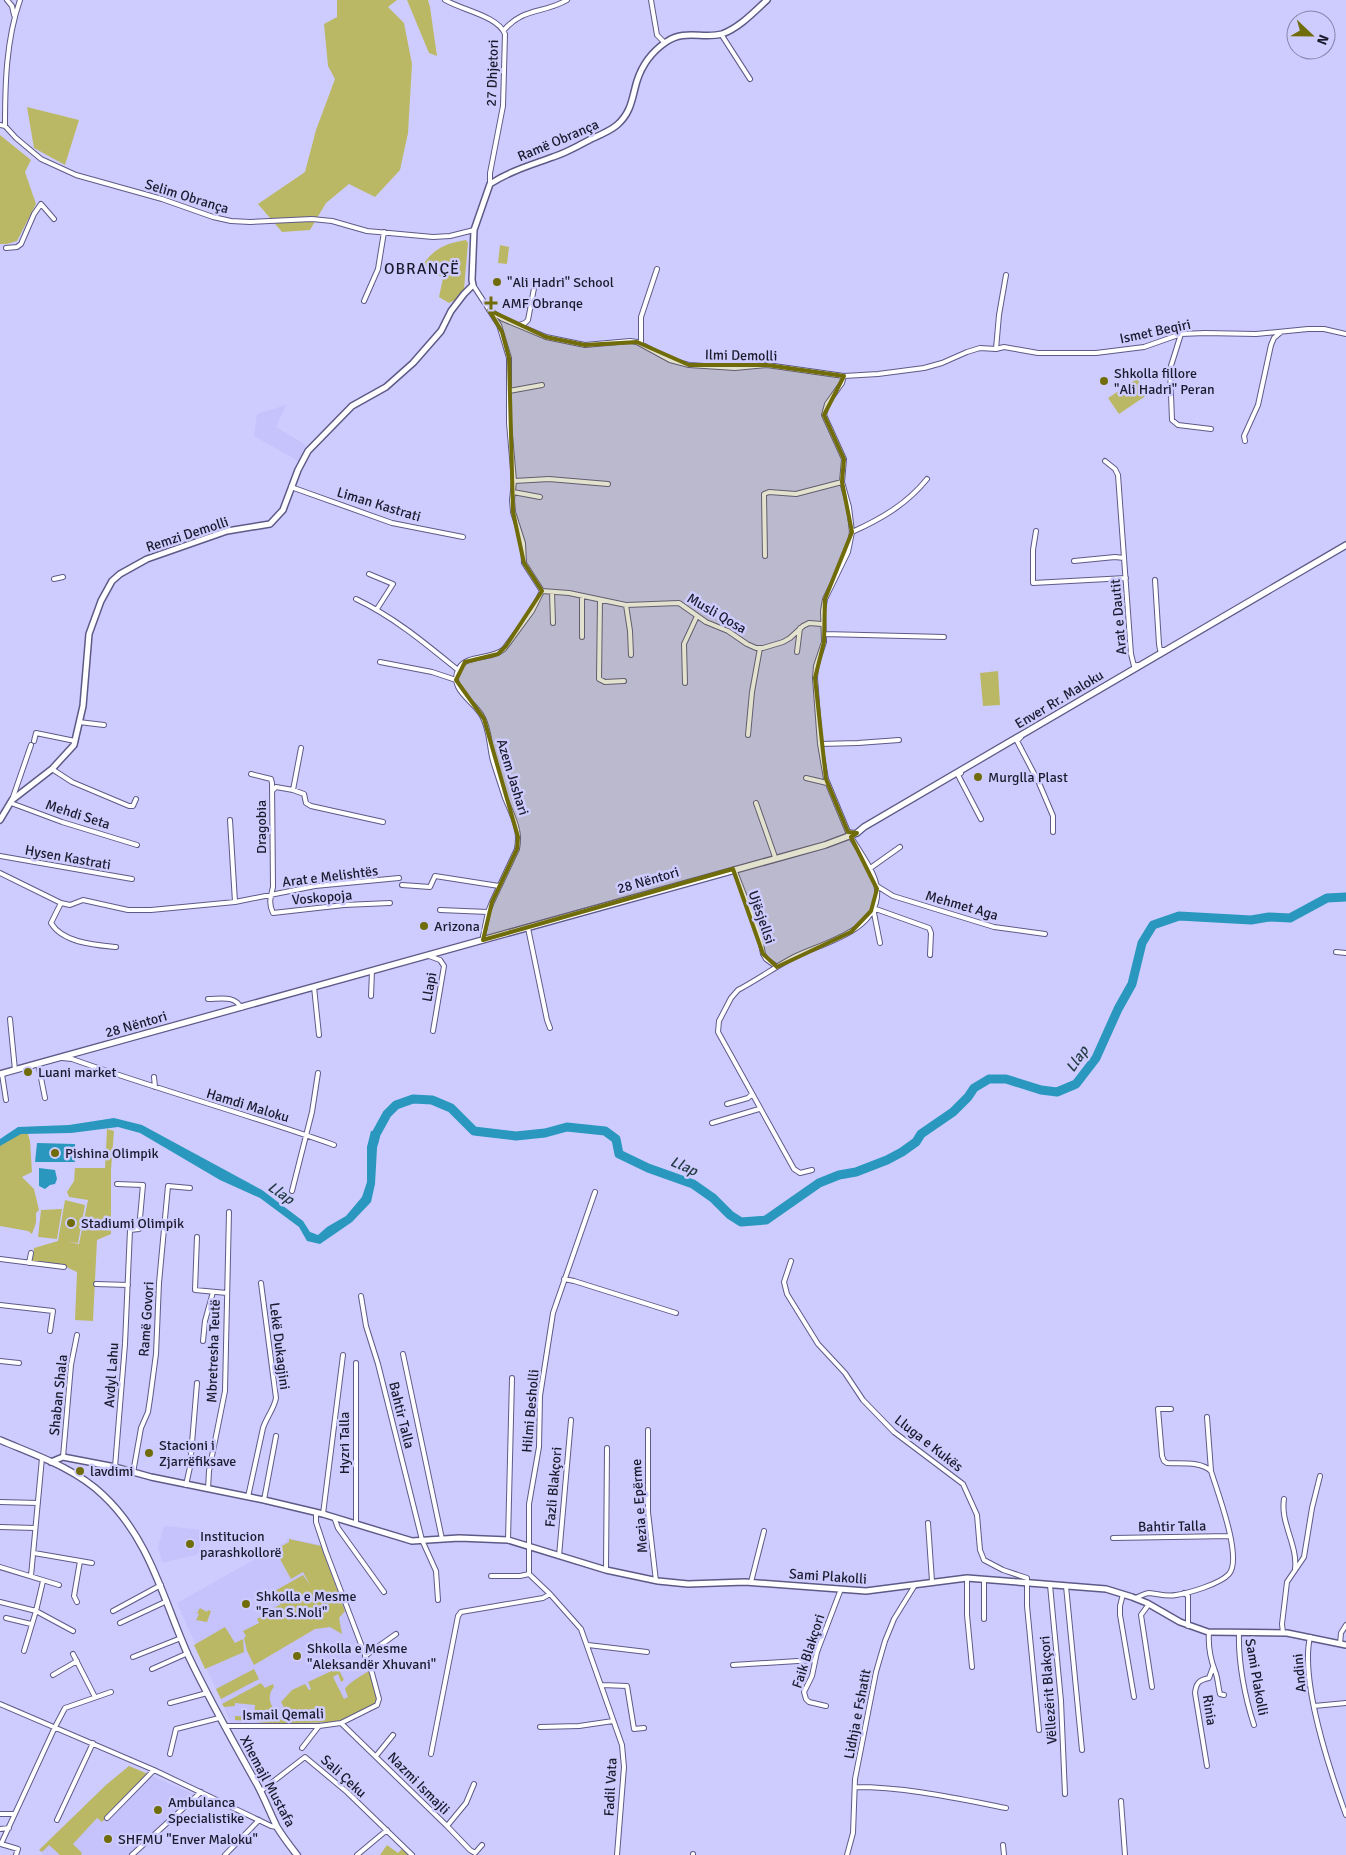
<svg xmlns="http://www.w3.org/2000/svg" width="1346" height="1855" font-family="Signika,sans-serif">
  <style>
    .built { fill: #c5c2fc }
    .green { fill: #bbb865 }
    .water { fill: #2a97be }
    .lines { fill: none; stroke-linecap: round; stroke-linejoin: round }
    .river { stroke: #2a97be; stroke-width: 9 }
    .minor-casing { stroke: #5e5a87; stroke-width: 6 }
    .tertiary-casing { stroke: #5e5a87; stroke-width: 8 }
    .secondary-casing { stroke: #5e5a87; stroke-width: 8 }
    .minor { stroke: #fff; stroke-width: 4 }
    .tertiary { stroke: #fff; stroke-width: 5 }
    .secondary { stroke: #fff; stroke-width: 5.5 }
    .marked { fill: #716c0a; fill-opacity: 0.2; stroke: #716c0a; stroke-width: 4; stroke-linejoin: round }
    .poi-dot { fill: #716c0a; stroke: #ceccff; stroke-width: 2 }
    .labels { text-anchor: middle; stroke-width: 5; stroke-linejoin: round; paint-order: stroke }
    .street-label { font-size: 14px; fill: #1c1a2d; stroke: #ceccff }
    .poi-label { font-size: 14px; fill: #1c1a2d; stroke: #ceccff; text-anchor: start }
    .water-label { font-size: 15px; font-style: italic; fill: #233a43; stroke: #ceccff }
    .quarter-label { font-size: 16px; letter-spacing: 1px; fill: #1c1a2d; stroke: #ceccff }
  </style>
  <rect width="100%" height="100%" fill="#ceccff"/>
  <path class="built" d="M286,405L276,427L306,445L298,461L254,436L257,414Z
    M164,1526L203,1530L199,1554L162,1563L158,1547Z
    M287,1538L321,1545L364,1659L377,1699L332,1722L313,1725L231,1723L177,1603L287,1541Z
    M129,1766L193,1794L130,1855H44L39,1850L107,1784Z"/>
  <path class="green" d="M337,0H397L388,7L404,23L412,64L408,133L400,170L375,197L349,184L326,203L310,230L282,232L258,204L305,172L316,130L335,79L328,66L324,24L337,17Z
    M407,0H428L430,7L437,56L429,53Z
    M27,107L79,120L65,165L34,148Z
    M0,135L31,160L25,172L36,204L17,241L7,244H0Z
    M466,240L468,243L464,289L455,300L449,303L439,297L443,278L422,266C433,249 446,243 466,240Z
    M500,245L509,247L507,264L498,263Z
    M1137,379L1147,395L1119,414L1108,398Z
    M998,671L1000,705L983,706L980,673Z
    M107,1129L114,1131L111,1170V1234L97,1240L93,1321L75,1320L77,1272L64,1266L32,1262L34,1248L58,1241L65,1200L85,1205L78,1243L68,1242L79,1244L88,1200L69,1197L67,1192L74,1181L75,1168H105Z
    M27,1131L30,1141L32,1172L22,1177L34,1189L39,1210L36,1213V1223L32,1234L28,1231L0,1226V1143Z
    M62,1209L57,1239L38,1237L41,1210Z
    M289,1539L321,1546L345,1611L339,1618L342,1634L330,1627L315,1629L254,1665L247,1651L244,1638L246,1636L243,1631L259,1623L257,1619L279,1605L281,1606L273,1592L303,1575L310,1585L303,1572L291,1579L275,1550L289,1542Z
    M200,1608L207,1612L208,1610L211,1611L207,1622L196,1620L199,1614L197,1613Z
    M225,1627L235,1643L243,1639L244,1652L205,1669L194,1645Z
    M338,1668L344,1680L341,1682L338,1674L333,1677L344,1699L348,1697L345,1689C347,1684 364,1674 369,1671L377,1698L375,1704L339,1721L331,1722L280,1724L235,1720V1716L254,1717L255,1705L235,1703V1706L224,1707L222,1704L261,1683L265,1688L273,1684L274,1687C268,1693 269,1702 273,1708L269,1714L273,1718H280L285,1709L281,1702L292,1690L305,1684L309,1690L311,1689L308,1682Z
    M254,1669L259,1679L221,1699L216,1689Z
    M129,1766L148,1774L102,1822L97,1818L73,1844L82,1853L81,1855H60L49,1845L42,1852L39,1850L106,1785Z
    M387,1845L398,1853L402,1849L409,1855H380Z"/>
  <path class="water" d="M114,1118L142,1125L262,1190L303,1221L310,1232L318,1235L327,1227L346,1216L362,1197L367,1182V1147L371,1131H381L377,1148L375,1184L371,1202L352,1222L320,1244L307,1241L299,1227L260,1198L220,1180L140,1133L118,1127L71,1133L21,1134L0,1146V1139L18,1127L69,1125Z
    M37,1143L75,1144V1162H35Z
    M39,1168L55,1170L57,1179L55,1184L50,1185L45,1189L39,1186Z"/>
  <g class="lines">
    <path class="river" d="M374,1142L376,1134L387,1114L396,1105L413,1099L432,1100L451,1108L474,1131L516,1136L545,1133L567,1127L605,1131L616,1139L619,1154L648,1168L693,1184L713,1198L730,1215L741,1222L766,1220L819,1183L839,1175L856,1172L887,1160L902,1152L916,1142L921,1134L953,1112L968,1097L974,1088L989,1079H1006L1041,1090L1057,1092L1076,1084L1096,1058L1118,1009L1132,984L1142,943L1153,925L1179,916L1251,920L1269,917L1290,918L1327,898L1346,897"/>
    <defs>
      <path id="minor" d="M7,0L12,6L14,15
        M445,0C462,10 498,16 505,34L503,106L490,173V184
        M651,0L657,35L665,43
        M504,30C524,7 543,14 567,0
        M721,34L750,79
        M0,125L5,126L16,138L41,159L76,175L162,199L213,217L231,221L250,222L312,219L332,221L367,231L433,237L450,236L474,230
        M5,126C5,85 6,40 20,0
        M6,248L17,247L21,244L34,214L41,204L54,219
        M473,285L499,325L509,358V423L514,481L512,500L513,512L523,543L524,563L542,591
        M364,301L378,269L384,232
        M489,310L503,319L546,337L585,345L630,341L637,342L670,360L689,365L735,368L767,365L844,376L878,374L924,368L942,363L967,352L980,348L996,349L1004,347L1038,353H1096L1144,347L1181,334L1205,333L1256,334L1308,329H1324L1346,334
        M519,325L525,323L528,320L535,283
        M1181,334L1170,369L1172,420L1178,425L1211,429
        M641,343V317L657,269
        M996,349L999,315L1006,275
        M844,376L842,383L827,404L824,415L844,459L842,482L849,507L852,532L848,552L825,599L823,611L824,642L816,666L815,678L820,744L826,779L848,832L855,833
        M509,391L542,385
        M1245,441L1244,436L1258,405L1271,345L1274,338L1281,332
        M1105,461L1115,469L1118,475L1131,654L1134,666L1138,665
        M514,481L549,479L608,484
        M291,487L392,523L463,537
        M513,492L540,497
        M1036,531L1033,550V583L1126,578
        M852,532C881,519 907,504 927,479
        M765,556L764,494L769,492L796,494L842,482
        M1074,561L1115,557L1124,558
        M369,574L393,584L377,609
        M54,579L63,577
        M1155,580L1159,644L1160,650H1166
        M542,591L569,593L626,605L679,603L706,622L728,631L747,644L756,648H763L783,642L790,638L803,626L809,623L822,624
        M552,592L553,623
        M582,596V637
        M356,599C394,617 426,644 458,670
        M600,600L599,679L605,682L624,681
        M626,605L630,631L631,655
        M824,634L944,637
        M797,652L800,628
        M380,662L432,672L456,680
        M685,683L684,644L697,616
        M79,722L104,725
        M748,735L752,692L760,648
        M1021,737L1017,741L1039,783L1053,816V832
        M34,741L36,733L75,741
        M820,744L858,743L899,740
        M52,769L72,782L129,806H133L136,799
        M961,773L958,775L981,819
        M251,774L271,779L272,783L273,887C271,896 268,903 273,913L344,905L390,903
        M806,778L827,783
        M273,790L276,787L293,790L304,794L306,803L311,806L383,822
        M293,790L301,748
        M12,800L31,745
        M11,803L62,822L137,845
        M756,803L775,857
        M230,820L235,902
        M0,856L132,879
        M734,869L759,933L763,954L766,959L777,967
        M869,869L900,847
        M0,873L61,903L70,905L83,900L128,910H151L235,902L315,886L399,878
        M402,885L430,887L435,876L499,886
        M877,886L893,896L994,927L1045,934
        M61,903L51,923C63,943 95,945 116,947
        M873,908L929,928L931,933L930,955
        M873,908L880,943
        M440,910L488,912L492,902L517,849C518,843 519,837 517,830C515,819 509,808 505,798C501,786 497,773 493,761C489,746 490,730 482,716C474,701 447,689 459,668C467,654 491,660 504,649L532,611L542,591
        M528,928L547,1020L550,1028
        M483,940V936L488,912
        M1336,952L1346,953
        M429,956L440,960L444,966L433,1031
        M314,987L319,1035
        M371,996L372,971
        M208,999C220,999 235,995 241,1008
        M10,1019L15,1070
        M62,1058L72,1059C159,1090 247,1114 334,1145
        M38,1063L45,1098
        M2,1074L6,1100
        M154,1077L155,1087
        M727,1104L748,1098L752,1094
        M712,1123L759,1109
        M812,1170L800,1173L794,1169L718,1032L719,1021L731,998L738,990C757,980 775,967 794,957C822,943 881,931 877,889C876,873 859,851 851,837L853,836
        M292,1191L312,1112L318,1073
        M595,1192L553,1313L540,1396L539,1447L529,1504V1574L550,1594L581,1629L622,1745L624,1767L617,1855
        M197,1237L195,1290L227,1293
        M0,1259L64,1267
        M791,1261L784,1282L787,1294L818,1344L845,1373L863,1400L894,1432L963,1484L977,1515L980,1550L984,1560L1003,1570L1027,1578V1606L1039,1730
        M29,1263L31,1253
        M564,1279L574,1281L676,1313
        M96,1284L128,1285
        M361,1296L366,1326L378,1364L422,1540L436,1571L438,1600
        M0,1305L53,1311L50,1331
        M203,1341L205,1321L213,1292
        M403,1354L442,1539
        M0,1361L19,1363
        M1207,1417L1211,1471
        M648,1430V1512L656,1581
        M63,1457L71,1365L77,1335
        M115,1467L125,1344L130,1230L139,1229L143,1185L117,1184
        M133,1473L141,1428L148,1412L150,1399L156,1354L159,1283L168,1186L190,1188
        M186,1485L190,1467L197,1383
        M208,1489L209,1471L225,1391L229,1212
        M248,1497L263,1428C267,1416 274,1409 276,1398L261,1283
        M1284,1499C1280,1523 1298,1545 1295,1569
        M264,1500L276,1436
        M0,1502L38,1503
        M323,1514L343,1355
        M334,1517L338,1528L384,1592
        M356,1523V1363
        M928,1523L932,1581
        M0,1527L35,1528
        M1113,1538L1230,1536
        M508,1540L512,1378
        M34,1553L92,1563
        M559,1556L571,1420
        M0,1567L59,1585
        M606,1570L607,1448
        M31,1576L42,1458
        M491,1576H520L529,1574
        M967,1578V1615L972,1667
        M751,1582L764,1531
        M1050,1585L1061,1701L1065,1794
        M1066,1586L1082,1750
        M1184,1593L1188,1596V1626
        M1123,1594L1120,1606V1615L1134,1697
        M1135,1598C1139,1597 1145,1593 1149,1593C1159,1594 1166,1597 1176,1595C1189,1593 1220,1584 1229,1574C1243,1558 1217,1491 1211,1471C1200,1461 1181,1464 1167,1463L1164,1461L1162,1456L1158,1409H1171
        M0,1602L36,1611L73,1631
        M77,1602L74,1596L80,1561
        M1149,1604L1141,1615L1152,1687
        M113,1611L161,1585
        M6,1618L31,1624
        M984,1619V1580
        M120,1623L167,1601
        M1209,1632C1208,1645 1210,1658 1215,1671C1218,1678 1218,1687 1220,1694L1224,1695
        M1239,1633C1238,1662 1245,1698 1254,1725
        M1283,1633L1282,1624L1287,1582L1304,1557L1312,1508L1320,1476
        M1310,1637C1300,1681 1330,1771 1346,1815
        M1340,1644L1341,1633L1346,1625
        M588,1645L647,1652
        M24,1651L36,1611L43,1581
        M73,1654L95,1697
        M365,1656L396,1634
        M133,1657L181,1638
        M733,1665L814,1660
        M152,1669L188,1653
        M53,1675L77,1661
        M602,1685L627,1686L634,1729L644,1728
        M170,1703L207,1693
        M0,1704L154,1770L271,1826L277,1827
        M826,1706L809,1702L806,1699L804,1692L812,1676L817,1652L841,1589
        M1314,1706L1346,1703
        M341,1723L447,1826L470,1850L475,1853L482,1845
        M224,1726H319L341,1723L377,1705L379,1699L372,1673L326,1552L316,1522V1512
        M540,1727L579,1726L613,1721
        M302,1748L319,1726
        M170,1754L176,1729L219,1718
        M431,1754L458,1616L461,1612L543,1598L550,1594
        M376,1756L393,1735
        M1207,1766L1195,1693C1196,1683 1199,1680 1209,1678L1213,1667
        M855,1787C906,1787 955,1798 1006,1808
        M261,1791L305,1757L347,1792L412,1855
        M1121,1801L1125,1855
        M0,1814H14
        M107,1818L154,1770
        M57,1820L93,1743
        M447,1826L466,1803L474,1784
        M0,1829L9,1828
        M1003,1845L1004,1855
        M693,1854V1855
        M16,1855L18,1849L1,1844L55,1727L65,1708L111,1692
        M132,1855L201,1792
        M225,1855L259,1820
        M357,1855L387,1830
        M847,1855L853,1833L855,1779L876,1672L885,1641L894,1619L915,1585"/>
      <path id="tertiary" d="M0,820L12,800L52,769L74,745L83,706L89,634L101,601L112,581L120,574L147,559L227,531L270,524L283,510L298,470L308,451L352,406L386,387L413,363L441,331L451,311L464,294L473,285L472,280L474,230L490,184C510,171 531,165 553,157C566,153 578,146 591,139C600,135 610,131 617,125C632,112 632,97 637,81C642,65 653,51 666,42C684,29 703,39 722,34C739,28 754,12 767,0
        M51,1462L63,1457L115,1467L151,1477L264,1500L323,1514L412,1541L459,1538L508,1540L606,1570L658,1581L688,1584L745,1582L866,1591L967,1578L1106,1589L1132,1597L1147,1603L1180,1622L1208,1632L1287,1633L1346,1645"/>
      <path id="secondary" d="M0,1074L825,845L857,833L864,827L1346,545
        M0,1440C35,1455 75,1468 103,1495C150,1539 163,1599 188,1655C208,1697 231,1738 254,1779C263,1794 269,1811 277,1827C283,1837 290,1846 297,1855"/>
    </defs>
    <use href="#minor" class="minor-casing"/>
    <use href="#tertiary" class="tertiary-casing"/>
    <use href="#secondary" class="secondary-casing"/>
    <use href="#minor" class="minor"/>
    <use href="#tertiary" class="tertiary"/>
    <use href="#secondary" class="secondary"/>
  </g>
  <path class="marked" d="M489,310L546,337L585,345L637,342L689,365H767L844,376L824,415L844,459L842,482L852,532L825,599L824,642L815,678L826,779L848,832L857,833L851,837L877,889L871,911L851,932L777,967L763,954L733,869L483,940L492,902L517,849L518,837L484,719L456,680L465,662L498,654L506,646L542,591L524,563L513,512L509,358L502,332Z"/>
  <g class="poi-dot">
    <circle cx="497" cy="282" r="5"/>
    <path d="M488.5 295.5h5v5h5v5h-5v5h-5v-5h-5v-5h5z"/>
    <circle cx="1104" cy="381" r="5"/>
    <circle cx="978" cy="777" r="5"/>
    <circle cx="424" cy="926" r="5"/>
    <circle cx="28" cy="1072" r="5"/>
    <circle cx="55" cy="1153" r="5"/>
    <circle cx="71" cy="1223" r="5"/>
    <circle cx="149" cy="1453" r="5"/>
    <circle cx="80" cy="1471" r="5"/>
    <circle cx="190" cy="1544" r="5"/>
    <circle cx="246" cy="1604" r="5"/>
    <circle cx="297" cy="1656" r="5"/>
    <circle cx="158" cy="1810" r="5"/>
    <circle cx="108" cy="1839" r="5"/>
  </g>
  <g class="labels">
    <g class="street-label">
      <text transform="translate(492 73) rotate(-88)" y="5">27 Dhjetori</text>
      <text transform="translate(558 140) rotate(-23)" y="5">Ramë Obrança</text>
      <text transform="translate(187 196) rotate(17)" y="5">Selim Obrança</text>
      <text transform="translate(1155 331) rotate(-12)" y="5">Ismet Beqiri</text>
      <text transform="translate(741 355) rotate(1)" y="5">Ilmi Demolli</text>
      <text transform="translate(379 504) rotate(17)" y="5">Liman Kastrati</text>
      <text transform="translate(187 534) rotate(-18)" y="5">Remzi Demolli</text>
      <text transform="translate(717 613) rotate(30)" y="5">Musli Qosa</text>
      <text transform="translate(1118 617) rotate(-95)" y="5">Arat e Dautit</text>
      <text transform="translate(1059 699) rotate(-31)" y="5">Enver Rr. Maloku</text>
      <text transform="translate(513 777) rotate(73)" y="5">Azem Jashari</text>
      <text transform="translate(78 814) rotate(18)" y="5">Mehdi Seta</text>
      <text transform="translate(261 827) rotate(-90)" y="5">Dragobia</text>
      <text transform="translate(68 857) rotate(10)" y="5">Hysen Kastrati</text>
      <text transform="translate(330 876) rotate(-7)" y="5">Arat e Melishtës</text>
      <text transform="translate(648 880) rotate(-16)" y="5">28 Nëntori</text>
      <text transform="translate(322 897) rotate(-5)" y="5">Voskopoja</text>
      <text transform="translate(962 905) rotate(16)" y="5">Mehmet Aga</text>
      <text transform="translate(762 917) rotate(71)" y="5">Ujësjellsi</text>
      <text transform="translate(429 987) rotate(-80)" y="5">Llapi</text>
      <text transform="translate(136 1024) rotate(-16)" y="5">28 Nëntori</text>
      <text transform="translate(248 1105) rotate(17)" y="5">Hamdi Maloku</text>
      <text transform="translate(146 1319) rotate(-86)" y="5">Ramë Govori</text>
      <text transform="translate(280 1346) rotate(83)" y="5">Lekë Dukagjini</text>
      <text transform="translate(213 1351) rotate(-88)" y="5">Mbretresha Teutë</text>
      <text transform="translate(111 1375) rotate(-86)" y="5">Avdyl Lahu</text>
      <text transform="translate(58 1395) rotate(-84)" y="5">Shaban Shala</text>
      <text transform="translate(530 1411) rotate(-85)" y="5">Hilmi Besholli</text>
      <text transform="translate(402 1415) rotate(76)" y="5">Bahtir Talla</text>
      <text transform="translate(344 1443) rotate(-90)" y="5">Hyzri Talla</text>
      <text transform="translate(929 1443) rotate(38)" y="5">Lluga e Kukës</text>
      <text transform="translate(553 1487) rotate(-85)" y="5">Fazli Blakçori</text>
      <text transform="translate(639 1506) rotate(-94)" y="5">Mezia e Epërme</text>
      <text transform="translate(1172 1526) rotate(-1)" y="5">Bahtir Talla</text>
      <text transform="translate(828 1576) rotate(4)" y="5">Sami Plakolli</text>
      <text transform="translate(808 1651) rotate(-72)" y="5">Faik Blakçori</text>
      <text transform="translate(1299 1673) rotate(-95)" y="5">Andini</text>
      <text transform="translate(1257 1677) rotate(80)" y="5">Sami Plakolli</text>
      <text transform="translate(1048 1690) rotate(-94)" y="5">Vëllezërit Blakçori</text>
      <text transform="translate(1210 1710) rotate(81)" y="5">Rinia</text>
      <text transform="translate(283 1714) rotate(-1)" y="5">Ismail Qemali</text>
      <text transform="translate(857 1714) rotate(-79)" y="5">Lidhja e Fshatit</text>
      <text transform="translate(344 1776) rotate(42)" y="5">Sali Çeku</text>
      <text transform="translate(268 1781) rotate(62)" y="5">Xhemajl Mustafa</text>
      <text transform="translate(419 1783) rotate(45)" y="5">Nazmi Ismajli</text>
      <text transform="translate(610 1787) rotate(-87)" y="5">Fadil Vata</text>
    </g>
    <g class="poi-label">
      <text x="507" y="287">"Ali Hadri" School</text>
      <text x="502" y="308">AMF Obranqe</text>
      <text x="1114" y="378">Shkolla fillore<tspan x="1114" dy="16">"Ali Hadri" Peran</tspan></text>
      <text x="988" y="782">Murglla Plast</text>
      <text x="434" y="931">Arizona</text>
      <text x="38" y="1077">Luani market</text>
      <text x="65" y="1158">Pishina Olimpik</text>
      <text x="81" y="1228">Stadiumi Olimpik</text>
      <text x="159" y="1450">Stacioni i<tspan x="159" dy="16">Zjarrëfiksave</tspan></text>
      <text x="90" y="1476">lavdimi</text>
      <text x="200" y="1541">Institucion<tspan x="200" dy="16">parashkollorë</tspan></text>
      <text x="256" y="1601">Shkolla e Mesme<tspan x="256" dy="16">"Fan S.Noli"</tspan></text>
      <text x="307" y="1653">Shkolla e Mesme<tspan x="307" dy="16">"Aleksandër Xhuvani"</tspan></text>
      <text x="168" y="1807">Ambulanca<tspan x="168" dy="16">Specialistike</tspan></text>
      <text x="118" y="1844">SHFMU "Enver Maloku"</text>
    </g>
    <g class="water-label">
      <text transform="translate(1077 1059) rotate(-55)" y="5">Llap</text>
      <text transform="translate(684 1166) rotate(24)" y="5">Llap</text>
      <text transform="translate(281 1193) rotate(35)" y="5">Llap</text>
    </g>
    <g class="quarter-label">
      <text x="422" y="274">OBRANÇË</text>
    </g>
  </g>
  <g transform="translate(1311 35) rotate(112)"><circle r="24" fill="#ceccff" stroke="#8785ab"/>
  <path d="M0-4L9 19L0 12L-9 19Z" fill="#716c0a"/>
  <text y="-8" font-size="14" font-weight="bold" text-anchor="middle" fill="#1c1a2d">N</text>
  </g>
</svg>
